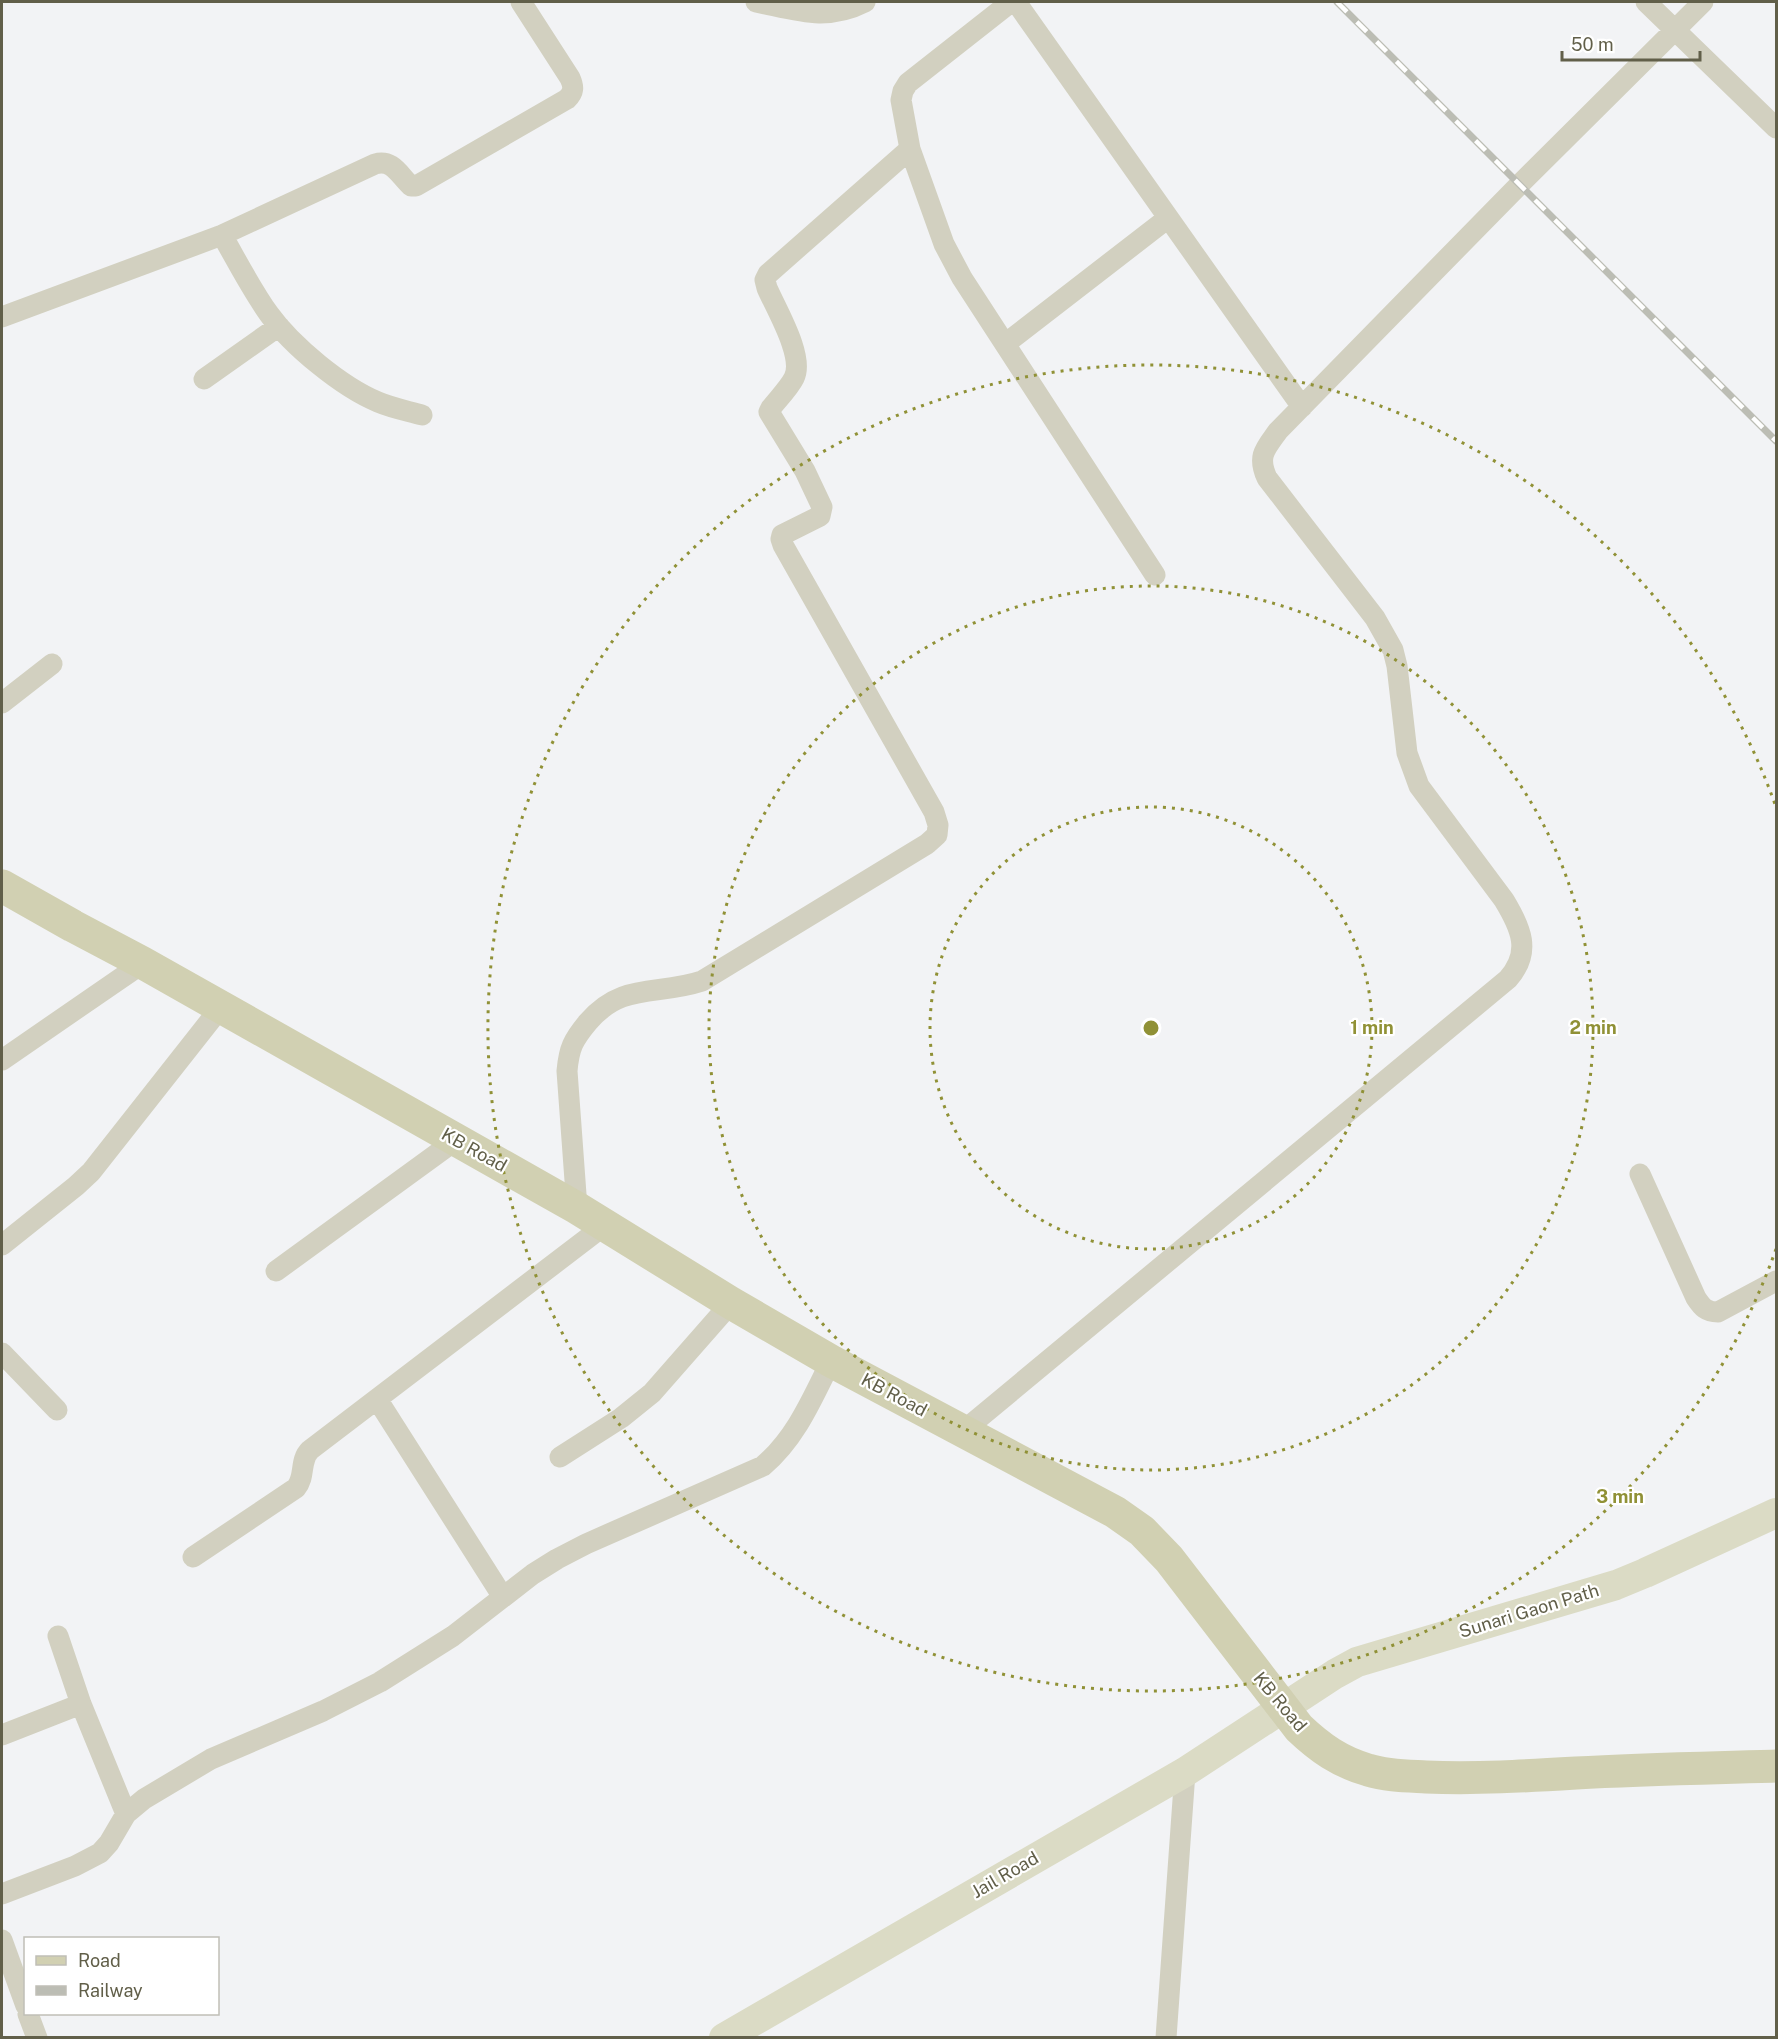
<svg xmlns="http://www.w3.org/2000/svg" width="1778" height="2039" font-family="'Public Sans',sans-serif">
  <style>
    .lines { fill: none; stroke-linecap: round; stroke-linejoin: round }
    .street { stroke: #d2d0c0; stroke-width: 21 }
    .secondary { stroke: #dbdbc5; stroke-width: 30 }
    .primary { stroke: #d1d0b2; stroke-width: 33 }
    .rail-casing { stroke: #bcbdb4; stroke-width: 7 }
    .rail { stroke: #fff; stroke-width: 4.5; stroke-dasharray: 14; stroke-linecap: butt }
    .ring { fill: none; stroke: #909136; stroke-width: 3; stroke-dasharray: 3 6 }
    .labels { text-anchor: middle; stroke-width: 4.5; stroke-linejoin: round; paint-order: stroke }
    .street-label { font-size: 18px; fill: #615f49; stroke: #fff }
    .centre { fill: #909136; stroke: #fff; stroke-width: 3 }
    .ring-label { font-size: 18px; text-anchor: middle; font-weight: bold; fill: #909136; stroke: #fff; stroke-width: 4.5; stroke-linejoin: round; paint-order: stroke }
  </style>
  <rect width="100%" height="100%" fill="#f2f3f5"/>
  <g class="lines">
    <path class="street" d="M756,2C796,10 826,22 865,2
      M1011,2L908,83L903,91L901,100L910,149L944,244L962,278L1155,575
      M1016,2L1302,407
      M1646,2L1776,128
      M222,235C237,261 251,289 269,314C292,346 342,387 378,402C392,408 408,411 422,415
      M2,317L222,235L375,164C393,159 399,175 411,186H416L567,99C574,92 574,87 570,78L521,2
      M1005,344L1168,218
      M204,379L279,326
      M2,703L52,664
      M2,1060L143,963
      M1640,1174L1696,1298C1702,1307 1706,1312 1718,1312L1776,1281
      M577,1208L567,1071C569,1048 573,1040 588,1022C622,982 657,996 702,981L927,844L937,835L938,825L934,812L783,545L781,539L782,535L820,516L822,507L805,471L769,412L771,408C778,399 789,388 794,378C805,357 776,309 767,288L765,280L768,274L910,149
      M2,1245L76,1186L91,1172L221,1007
      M276,1271L456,1140
      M2,1353L57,1410
      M377,1399L503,1597
      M962,1432L1508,979C1532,952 1521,928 1504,900L1419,786L1407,753L1397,666L1393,650L1375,618L1267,478C1257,456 1265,449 1278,431L1520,184L1703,2
      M560,1457L621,1418L652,1393L731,1303
      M193,1557L296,1488C306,1476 299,1461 310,1450L605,1225
      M58,1636L81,1704L126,1814
      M2,1735L81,1704
      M2,1894L75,1866L100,1853L109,1843L126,1814L144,1799L211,1759L323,1711L380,1682L453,1636L533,1574L557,1559L586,1544L763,1466C796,1438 812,1399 831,1361
      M2,1940L26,2006
      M28,2014L37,2038
      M1166,2038L1185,1772"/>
    <path class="secondary" d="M724,2038L1185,1772L1335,1674L1357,1662L1616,1585L1645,1573L1776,1513"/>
    <path class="primary" d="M2,886L73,926L143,963L577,1208L731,1303L831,1361L1115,1512L1142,1531L1169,1559L1299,1728C1320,1748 1340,1762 1368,1770C1387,1776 1407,1776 1426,1777C1476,1779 1526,1776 1576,1773C1643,1769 1710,1768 1776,1766"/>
    <defs>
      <path id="rail" d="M1337,2L1776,441"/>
    </defs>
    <use href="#rail" class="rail-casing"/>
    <use href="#rail" class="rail"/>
  </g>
  <g class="ring">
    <circle cx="1151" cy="1028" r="221"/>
    <circle cx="1151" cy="1028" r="442"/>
    <path d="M1776 1249A663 663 0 1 1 1776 807"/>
  </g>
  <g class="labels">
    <g class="street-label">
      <text transform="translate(474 1150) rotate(29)" y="6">KB Road</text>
      <text transform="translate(894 1395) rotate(28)" y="6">KB Road</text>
      <text transform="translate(1529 1611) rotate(-17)" y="6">Sunari Gaon Path</text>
      <text transform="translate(1280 1702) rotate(50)" y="6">KB Road</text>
      <text transform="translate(1005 1875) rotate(-30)" y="6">Jail Road</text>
    </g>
  </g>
  <circle cx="1151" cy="1028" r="9" class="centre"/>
  <g class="ring-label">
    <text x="1372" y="1034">1 min</text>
    <text x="1593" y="1034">2 min</text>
    <text x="1620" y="1503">3 min</text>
  </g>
  <rect width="1778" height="2039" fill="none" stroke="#615f49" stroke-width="6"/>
  <rect x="24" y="1937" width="195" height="78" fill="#ffffff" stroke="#c0bfb6" stroke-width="1.5"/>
  <rect x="36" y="1956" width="30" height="9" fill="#d1d0b2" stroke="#c0bfb6" stroke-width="1.5"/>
  <text x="78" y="1967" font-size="18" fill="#615f49">Road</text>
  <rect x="36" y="1986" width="30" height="9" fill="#bcbdb4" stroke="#c0bfb6" stroke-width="1.5"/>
  <text x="78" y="1997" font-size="18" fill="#615f49">Railway</text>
  <path d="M1562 51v9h138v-9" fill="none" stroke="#615f49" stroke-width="3"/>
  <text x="1571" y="51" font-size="18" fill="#615f49" stroke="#ffffff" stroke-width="4.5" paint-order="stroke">50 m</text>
</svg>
